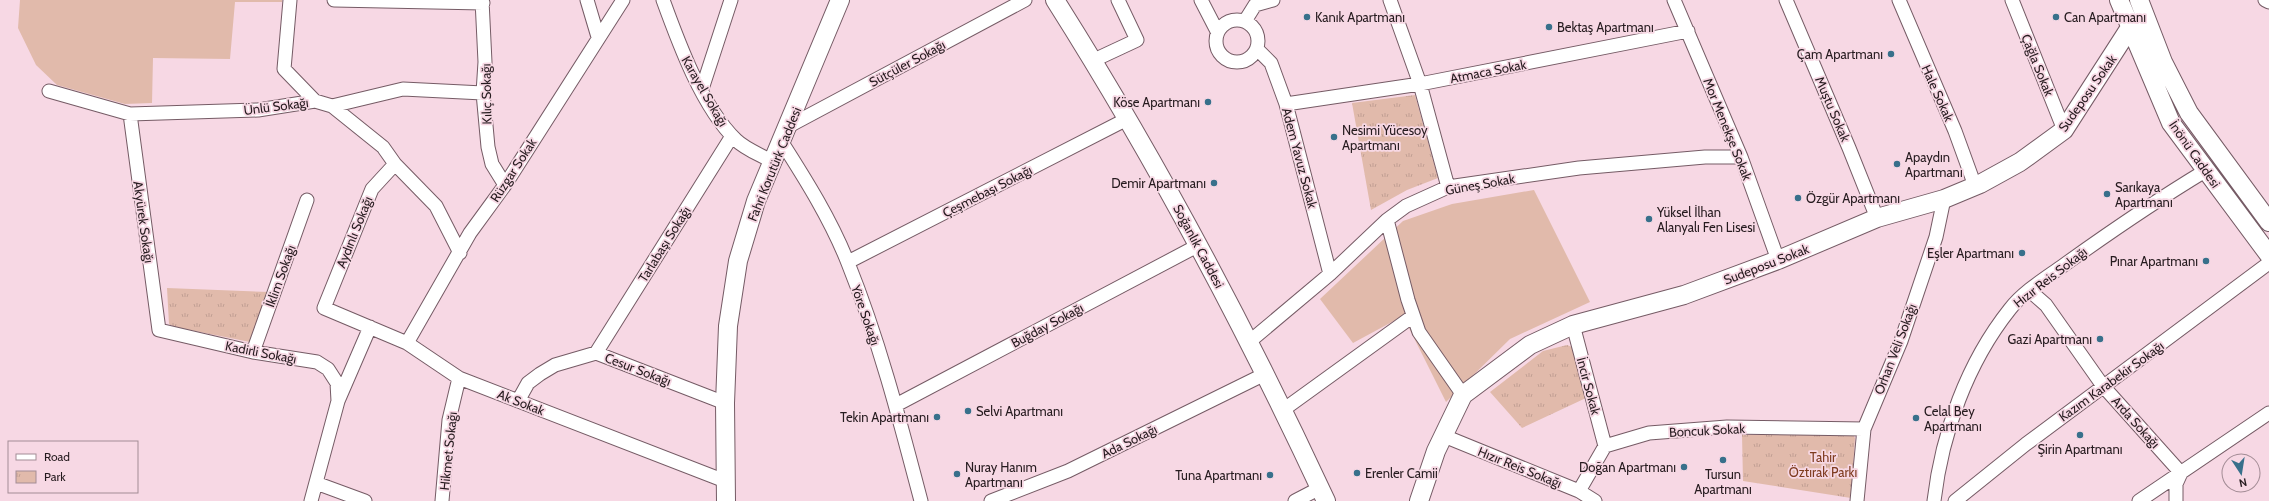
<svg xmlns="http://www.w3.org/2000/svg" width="2269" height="501" font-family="Cabin,sans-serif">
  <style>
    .grass { fill: #e1baab }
    .park { fill: url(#park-tufts) }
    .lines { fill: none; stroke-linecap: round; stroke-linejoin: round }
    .street-casing { stroke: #755b65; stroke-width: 15 }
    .secondary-casing { stroke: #755b65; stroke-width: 20 }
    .street { stroke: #fff; stroke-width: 13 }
    .secondary { stroke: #fff; stroke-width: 18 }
    .poi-dot { fill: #38708b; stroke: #f7d8e4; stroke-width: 1.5 }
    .labels { text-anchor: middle; stroke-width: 3.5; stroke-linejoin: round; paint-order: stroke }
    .poi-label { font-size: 13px; fill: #261b1f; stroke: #f7d8e4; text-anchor: start }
    .street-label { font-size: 13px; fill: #261b1f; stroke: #f7d8e4 }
    .park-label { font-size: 13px; fill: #7e3b1f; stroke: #f7d8e4 }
  </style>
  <defs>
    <pattern id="park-tufts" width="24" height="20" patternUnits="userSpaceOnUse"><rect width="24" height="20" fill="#e1baab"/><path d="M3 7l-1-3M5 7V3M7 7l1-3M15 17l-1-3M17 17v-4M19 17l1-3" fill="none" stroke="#c19f93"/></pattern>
  </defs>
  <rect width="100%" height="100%" fill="#f7d8e4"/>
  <path class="grass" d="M20,0H282V2H235L230,59L153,58L152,103L125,104L57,85L36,65L18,28Z
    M1534,190L1590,302L1510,339L1446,402L1403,316L1353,343L1320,299L1403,221L1452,204Z"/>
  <path class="park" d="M1415,95L1438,178L1407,190L1371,210L1352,103Z
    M167,288L270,292L255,343L175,327L169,324Z
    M1567,345L1572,347L1586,398L1522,428L1490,392L1543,351Z
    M1742,435H1853L1855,438L1851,498L1743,481Z"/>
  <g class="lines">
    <defs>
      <path id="street" d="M290,0L284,69L315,101
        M334,0L483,3
        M482,0L485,62L483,93L488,147L492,164L505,185
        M587,0L598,37
        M663,0C679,44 702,107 736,140C745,149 761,155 773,162
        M1201,0L1217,31
        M1390,0L1420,84L1448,187
        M1674,0L1741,157L1778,260
        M1786,0L1849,148L1877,218
        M1899,0L1955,131L1975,186
        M2012,0L2064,130
        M2265,0L2269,2
        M1216 41a21 21 0 1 1 42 0a21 21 0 1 1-42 0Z
        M1245,21L1255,5L1273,0
        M1257,49L1271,63L1286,104L1330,274
        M1092,61L1137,40L1118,0
        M702,89L731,0
        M49,91L130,114L258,110L315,101L332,106L383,147L395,164L436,206L460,253
        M1286,104L1420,84L1688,31
        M332,106L403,89L483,93
        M130,114L159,330L253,352L317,362L328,369L337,383L338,401
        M789,126L1025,0
        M781,141C806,180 831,220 848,263C879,340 900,421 921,501
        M395,164L372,189L324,308L407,343L459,378L725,481
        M1387,220L1408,300L1419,332L1463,395
        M848,262L1127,119
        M2030,291L2046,305L2103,386L2181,473L2176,484V501
        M1573,325L1605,446
        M1249,342L1330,274L1387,220L1406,206L1448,187L1579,168L1705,157H1741
        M407,343L470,233L505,185L623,0
        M253,352L307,200
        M596,353L732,136
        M518,401L528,383L540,374L555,365L596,353L725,403
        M896,405L1199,245
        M1283,410L1413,316
        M1444,436L1579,491L1595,501
        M316,483L365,501
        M1579,491L1605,446L1649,433L1727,427L1864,429
        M311,501L338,401L370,327
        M442,501L449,420L459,378
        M991,501L1068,471L1265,374
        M1295,501L1320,488
        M1857,501L1864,429L1901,341L1936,237L1944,199
        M1934,501C1942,433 1967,363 2010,309C2024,291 2046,278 2064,265C2110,232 2157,200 2205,171
        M1955,501L2026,444L2269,263
        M2139,501L2269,413"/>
      <path id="secondary" d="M1055,0C1157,161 1246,329 1326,501
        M2119,0L2171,123L2269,255
        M2139,0L2163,62L2189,113L2269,222
        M726,501L725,403L728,326L738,261L756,201L840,0
        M1419,501L1436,451L1463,395L1530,345L1573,325L1684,295L1778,260L1877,218L1944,199L1980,184L2020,162L2064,130L2129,29L2145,19"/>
    </defs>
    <use href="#street" class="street-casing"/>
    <use href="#secondary" class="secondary-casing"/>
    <use href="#street" class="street"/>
    <use href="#secondary" class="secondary"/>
  </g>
  <g class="poi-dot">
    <circle cx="1307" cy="17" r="4"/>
    <circle cx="2056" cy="17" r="4"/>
    <circle cx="1549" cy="27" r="4"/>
    <circle cx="1891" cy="54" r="4"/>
    <circle cx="1208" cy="102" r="4"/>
    <circle cx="1334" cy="137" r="4"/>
    <circle cx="1897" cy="164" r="4"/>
    <circle cx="1214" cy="183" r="4"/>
    <circle cx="2107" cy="194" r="4"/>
    <circle cx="1798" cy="198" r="4"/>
    <circle cx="1649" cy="219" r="4"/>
    <circle cx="2022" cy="253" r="4"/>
    <circle cx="2206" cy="261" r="4"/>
    <circle cx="2100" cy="339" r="4"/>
    <circle cx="968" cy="411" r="4"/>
    <circle cx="937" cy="417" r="4"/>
    <circle cx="1916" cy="418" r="4"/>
    <circle cx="2080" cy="435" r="4"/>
    <circle cx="1723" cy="460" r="4"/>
    <circle cx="1684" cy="467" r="4"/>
    <circle cx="1357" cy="473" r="4"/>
    <circle cx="957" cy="474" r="4"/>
    <circle cx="1270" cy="475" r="4"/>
  </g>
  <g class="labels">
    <g class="poi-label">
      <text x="1315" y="22">Kanık Apartmanı</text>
      <text x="2064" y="22">Can Apartmanı</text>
      <text x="1557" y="32">Bektaş Apartmanı</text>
      <text x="1883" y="59" text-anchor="end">Çam Apartmanı</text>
      <text x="1200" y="107" text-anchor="end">Köse Apartmanı</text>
      <text x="1342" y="135">Nesimi Yücesoy<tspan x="1342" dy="15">Apartmanı</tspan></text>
      <text x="1905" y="162">Apaydın<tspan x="1905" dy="15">Apartmanı</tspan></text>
      <text x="1206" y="188" text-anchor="end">Demir Apartmanı</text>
      <text x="2115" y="192">Sarıkaya<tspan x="2115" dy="15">Apartmanı</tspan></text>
      <text x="1806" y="203">Özgür Apartmanı</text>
      <text x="1657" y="217">Yüksel İlhan<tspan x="1657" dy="15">Alanyalı Fen Lisesi</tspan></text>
      <text x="2014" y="258" text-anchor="end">Eşler Apartmanı</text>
      <text x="2198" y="266" text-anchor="end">Pınar Apartmanı</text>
      <text x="2092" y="344" text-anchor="end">Gazi Apartmanı</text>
      <text x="976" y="416">Selvi Apartmanı</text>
      <text x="1924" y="416">Celal Bey<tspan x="1924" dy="15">Apartmanı</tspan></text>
      <text x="929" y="422" text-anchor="end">Tekin Apartmanı</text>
      <text x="2080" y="454" text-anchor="middle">Şirin Apartmanı</text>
      <text x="965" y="472">Nuray Hanım<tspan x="965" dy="15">Apartmanı</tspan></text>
      <text x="1676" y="472" text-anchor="end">Doğan Apartmanı</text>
      <text x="1365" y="478">Erenler Camii</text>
      <text x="1723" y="479" text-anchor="middle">Tursun<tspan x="1723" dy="15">Apartmanı</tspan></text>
      <text x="1262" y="480" text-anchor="end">Tuna Apartmanı</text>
    </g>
    <g class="street-label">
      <text transform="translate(907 63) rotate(-28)" y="5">Sütçüler Sokağı</text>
      <text transform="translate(2038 65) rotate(68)" y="5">Çağla Sokak</text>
      <text transform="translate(1488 71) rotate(-11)" y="5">Atmaca Sokak</text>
      <text transform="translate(705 91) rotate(60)" y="5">Karayel Sokağı</text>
      <text transform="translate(1938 93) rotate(66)" y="5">Hale Sokak</text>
      <text transform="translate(2087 93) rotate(-55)" y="5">Sudeposu Sokak</text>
      <text transform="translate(486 94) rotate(-91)" y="5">Kılıç Sokağı</text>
      <text transform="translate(276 106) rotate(-7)" y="5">Ünlü Sokağı</text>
      <text transform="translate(1833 109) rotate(67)" y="5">Muştu Sokak</text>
      <text transform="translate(1728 129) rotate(68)" y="5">Mor Menekşe Sokak</text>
      <text transform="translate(2195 154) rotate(55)" y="5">İnönü Caddesi</text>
      <text transform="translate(1300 158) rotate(75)" y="5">Adem Yavuz Sokak</text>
      <text transform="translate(774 164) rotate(-68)" y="5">Fahri Korutürk Caddesi</text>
      <text transform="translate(513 170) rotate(-57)" y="5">Rüzgar Sokak</text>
      <text transform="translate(1480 184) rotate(-10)" y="5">Güneş Sokak</text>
      <text transform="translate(987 191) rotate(-27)" y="5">Çeşmebaşı Sokağı</text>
      <text transform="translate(144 222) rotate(82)" y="5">Akyürek Sokağı</text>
      <text transform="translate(354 232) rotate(-68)" y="5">Aydınlı Sokağı</text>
      <text transform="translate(664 244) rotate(-58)" y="5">Tarlabaşı Sokağı</text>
      <text transform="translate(1199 246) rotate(62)" y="5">Soğanlık Caddesi</text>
      <text transform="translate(1766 264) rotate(-21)" y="5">Sudeposu Sokak</text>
      <text transform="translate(280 276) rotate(-70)" y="5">İklim Sokağı</text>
      <text transform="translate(2050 277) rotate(-38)" y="5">Hızır Reis Sokağı</text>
      <text transform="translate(866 315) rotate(71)" y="5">Yöre Sokağı</text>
      <text transform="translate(1047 325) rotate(-28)" y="5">Buğday Sokağı</text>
      <text transform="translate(1895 349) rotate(-69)" y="5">Orhan Veli Sokağı</text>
      <text transform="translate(261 352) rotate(11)" y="5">Kadirli Sokağı</text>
      <text transform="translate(638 369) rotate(21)" y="5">Cesur Sokağı</text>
      <text transform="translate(2111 381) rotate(-36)" y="5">Kazım Karabekir Sokağı</text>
      <text transform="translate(1589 386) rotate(75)" y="5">İncir Sokak</text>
      <text transform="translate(521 402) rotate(21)" y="5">Ak Sokak</text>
      <text transform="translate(2136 422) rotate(48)" y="5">Arda Sokağı</text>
      <text transform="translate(1707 430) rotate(-3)" y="5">Boncuk Sokak</text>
      <text transform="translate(1129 441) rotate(-26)" y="5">Ada Sokağı</text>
      <text transform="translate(448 451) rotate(-84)" y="5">Hikmet Sokağı</text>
      <text transform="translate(1520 467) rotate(22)" y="5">Hızır Reis Sokağı</text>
    </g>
    <g class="park-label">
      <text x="1823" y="462">Tahir<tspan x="1823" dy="15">Öztırak Parkı</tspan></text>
    </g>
  </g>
  <rect x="8" y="441" width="130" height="52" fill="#f7d8e4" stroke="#a38c95"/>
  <rect x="16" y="454" width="20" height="6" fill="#ffffff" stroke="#a38c95"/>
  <text x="44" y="461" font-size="12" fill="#261b1f">Road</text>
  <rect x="16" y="471" width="20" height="12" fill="url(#park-tufts)" stroke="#a38c95"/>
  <text x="44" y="481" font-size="12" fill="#261b1f">Park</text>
  <g transform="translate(2241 473) rotate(168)"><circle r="19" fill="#f7d8e4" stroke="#a38c95"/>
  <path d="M0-3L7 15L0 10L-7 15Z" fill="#38708b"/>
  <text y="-6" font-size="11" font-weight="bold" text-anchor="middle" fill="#261b1f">N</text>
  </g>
</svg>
